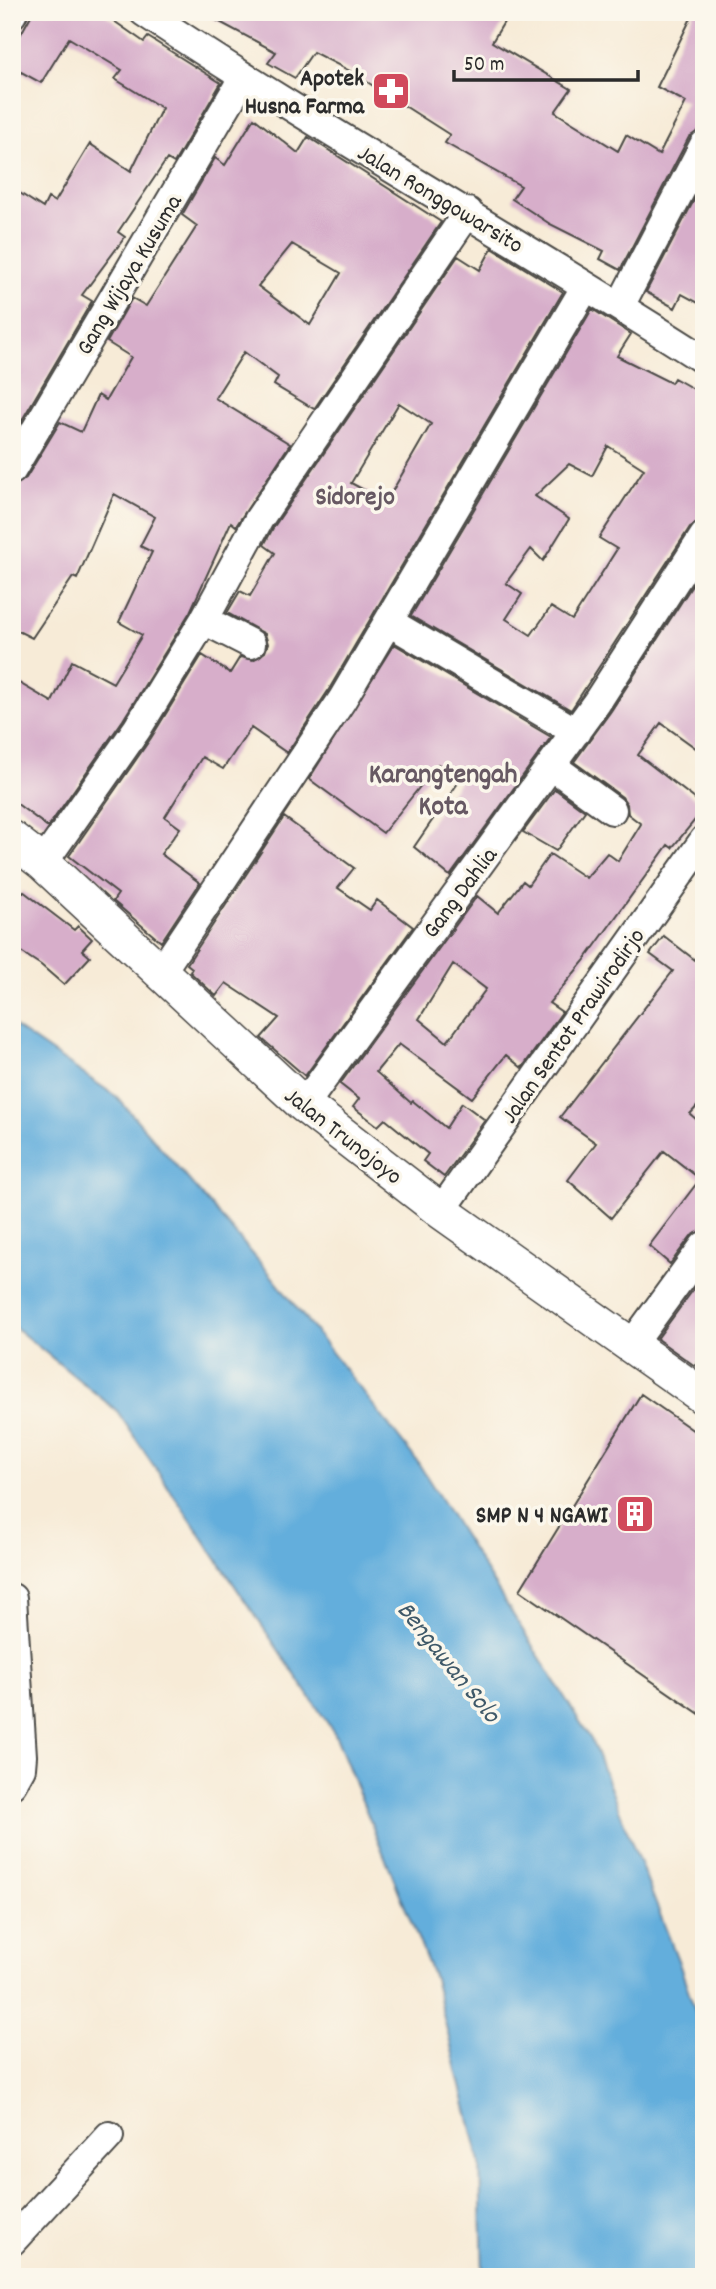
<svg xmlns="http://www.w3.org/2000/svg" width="716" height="2289" font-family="Dekko,sans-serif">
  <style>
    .water { fill: #64aedc; stroke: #486c84; stroke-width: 2 }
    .building { fill: #d7aeca; fill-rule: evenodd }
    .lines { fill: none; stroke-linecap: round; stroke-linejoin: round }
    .minor-casing { stroke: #4a4845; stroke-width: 32 }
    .major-casing { stroke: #4a4845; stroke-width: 38 }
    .minor { stroke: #fff; stroke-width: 28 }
    .major { stroke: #fff; stroke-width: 35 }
    .labels { text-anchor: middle; stroke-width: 7; stroke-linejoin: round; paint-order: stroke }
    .poi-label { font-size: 24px; font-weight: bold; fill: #2b2b2b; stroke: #fbf7ec; text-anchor: end }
    .street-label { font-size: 24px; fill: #2b2b2b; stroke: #fbf7ec }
    .neighbourhood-label { font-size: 26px; font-weight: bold; fill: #675963; stroke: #fbf7ec }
    .water-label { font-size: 26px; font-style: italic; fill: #3f5969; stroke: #fbf7ec }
    .quarter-label { font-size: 28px; font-weight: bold; fill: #675963; stroke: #fbf7ec }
  </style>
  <rect width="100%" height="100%" fill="#fbf7ec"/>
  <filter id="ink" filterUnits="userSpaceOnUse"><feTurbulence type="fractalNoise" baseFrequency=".0143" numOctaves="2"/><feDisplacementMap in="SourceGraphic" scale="14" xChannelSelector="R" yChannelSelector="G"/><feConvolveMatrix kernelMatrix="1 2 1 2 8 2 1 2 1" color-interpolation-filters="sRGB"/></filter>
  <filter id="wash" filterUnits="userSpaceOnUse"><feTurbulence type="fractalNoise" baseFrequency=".00686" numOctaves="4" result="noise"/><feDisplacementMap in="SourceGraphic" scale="28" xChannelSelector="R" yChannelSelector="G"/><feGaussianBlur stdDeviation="1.57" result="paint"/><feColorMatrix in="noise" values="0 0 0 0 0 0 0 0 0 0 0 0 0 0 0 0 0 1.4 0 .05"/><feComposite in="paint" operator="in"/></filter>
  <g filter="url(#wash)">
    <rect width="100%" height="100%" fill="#f7ebd7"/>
    <path class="water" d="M12,1025L117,1097L270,1274L417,1461L592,1741L678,1960L704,2037V2277H483L480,2162L434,1978L335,1734L117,1411L12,1325Z"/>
    <g id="blocks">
      <path class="building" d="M33,12H101L144,42L148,37L221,83L174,163L167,159L118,232L125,237L82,295L92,301L12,437V321L20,307L12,302V188L43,208L48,198L55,202L90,144L131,171L162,108L115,79L122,70L69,38L41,83L12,67V50Z
        M201,12H510L492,42L571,89L555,112L618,151L626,135L659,155L686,102L657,87L694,12H704V128L689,137L620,270L600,259L604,251L550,224L512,199L521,186L445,143L450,135L350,71L313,52L295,78L268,63L276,52Z
        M254,118L298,153L308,137L441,222L314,409L274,385L278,377L244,352L215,398L290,444L236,526L231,522L190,612L123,720L48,827L12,800V679L52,702L72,661L113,683L142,635L119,622L152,552L140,546L155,517L114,494L77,579L73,577L32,638L12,628V487L26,478L60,422L81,432L98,395L106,400L131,357L107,342L132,298L146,306L197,226L182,215L215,158L225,165ZM292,244L341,273L310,325L258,286Z
        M704,181V306L682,294L675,308L646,292Z
        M492,248L563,292L328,691L287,753L251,728L223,769L202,757L165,817L180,828L161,854L200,883L161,942L113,901L118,894L69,856L151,738L202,655L230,673L240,657L253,660L265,652L268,644L265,634L227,613L240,591L250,596L275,553L264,545L273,528L458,256L480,270ZM399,403L431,424L386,502L351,483Z
        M592,309L631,334L617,356L671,383L674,378L704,395V520L690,527L571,710L411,616ZM608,446L644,469L599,538L617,549L572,620L551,607L531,635L506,619L522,594L506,583L531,549L543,561L569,519L535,496L569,464L592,476Z
        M704,567V754L661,723L638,755L704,806V809L672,848L668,845L584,961L549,1003L562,1012L522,1068L506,1055L472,1098L399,1044L376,1072L411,1103L413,1101L446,1128L462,1103L485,1120L444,1177L423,1161L428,1154L385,1119L378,1126L353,1107L359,1099L340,1084L477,896L498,913L523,881L528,885L550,854L586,878L607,853L618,861L641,824L628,814L627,804L622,797L574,762L611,711ZM453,964L486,989L447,1042L419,1019Z
        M394,644L551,737L450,876L414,847L460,780L438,764L383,833L309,779Z
        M555,789L585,811L556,851L523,832Z
        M284,817L354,868L338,888L370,910L377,900L413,927L305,1076L261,1038L279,1018L226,983L216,996L190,972L192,968L187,964Z
        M23,891L74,930L78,926L92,939L82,950L90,957L64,985L41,965L12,946V906Z
        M664,936L704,967V1099L690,1114L704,1126V1230L691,1236L670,1264L649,1246L700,1179L664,1151L611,1218L568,1180L596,1143L560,1117L673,971L650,954Z
        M704,1275V1355L695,1366L657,1339Z
        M641,1394L704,1438V1717L520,1590Z"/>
    </g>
  </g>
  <g filter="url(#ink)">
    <use href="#blocks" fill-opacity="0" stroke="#4a4845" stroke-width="2"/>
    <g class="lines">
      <defs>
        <path id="minor" d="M144,12C327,134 519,241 704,360
          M12,14L13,12
          M620,306L704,145
          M12,470L243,78
          M204,620L251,644
          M389,622L576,732
          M552,766L612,810
          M43,863L137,729L204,620L259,519L468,212
          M161,972L342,700L586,286
          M304,1105L597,702L704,536
          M441,1211L704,840
          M631,1346L704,1246
          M12,1598L22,1756L21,1768L12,1784
          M12,2241L109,2136"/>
        <path id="major" d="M12,839L43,863L304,1105L441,1211L704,1397"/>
      </defs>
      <use href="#minor" class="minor-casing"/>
      <use href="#major" class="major-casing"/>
      <use href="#minor" class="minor"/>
      <use href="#major" class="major"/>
    </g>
  </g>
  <defs>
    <symbol id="pharmacy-square" viewBox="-11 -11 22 22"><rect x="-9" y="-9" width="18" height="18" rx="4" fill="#d1495b" stroke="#fbf7ec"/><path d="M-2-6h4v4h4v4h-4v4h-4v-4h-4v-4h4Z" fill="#fff"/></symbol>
    <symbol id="building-square" viewBox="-11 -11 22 22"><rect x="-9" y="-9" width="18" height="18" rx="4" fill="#d1495b" stroke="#fbf7ec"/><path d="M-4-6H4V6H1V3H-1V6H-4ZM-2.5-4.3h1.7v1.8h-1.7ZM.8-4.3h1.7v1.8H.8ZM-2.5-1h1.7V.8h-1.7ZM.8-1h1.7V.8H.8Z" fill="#fff"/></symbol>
  </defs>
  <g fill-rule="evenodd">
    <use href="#pharmacy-square" x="369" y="69" width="44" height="44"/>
    <use href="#building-square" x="613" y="1492" width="44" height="44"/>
  </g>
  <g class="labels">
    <g class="poi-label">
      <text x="364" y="85">Apotek<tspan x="364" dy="28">Husna Farma</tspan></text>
      <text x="608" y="1522">SMP N 4 NGAWI</text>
    </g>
    <g class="street-label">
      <text transform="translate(441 198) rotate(31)" y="8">Jalan Ronggowarsito</text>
      <text transform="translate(128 274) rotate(-59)" y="8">Gang Wijaya Kusuma</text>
      <text transform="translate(459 892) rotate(-53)" y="8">Gang Dahlia</text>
      <text transform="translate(572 1025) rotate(-55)" y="8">Jalan Sentot Prawirodirjo</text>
      <text transform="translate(344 1135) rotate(38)" y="8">Jalan Trunojoyo</text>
    </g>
    <g class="neighbourhood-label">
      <text x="355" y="504">Sidorejo</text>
    </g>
    <g class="water-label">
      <text transform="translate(450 1661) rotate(51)" y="9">Bengawan Solo</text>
    </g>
    <g class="quarter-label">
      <text x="443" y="782">Karangtengah<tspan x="443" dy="32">Kota</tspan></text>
    </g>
  </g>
  <rect width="716" height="2289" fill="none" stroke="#fbf7ec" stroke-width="42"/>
  <path d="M454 70v10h184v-10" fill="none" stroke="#2b2b2b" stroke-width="3.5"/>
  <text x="464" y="70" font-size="21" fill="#2b2b2b" stroke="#fbf7ec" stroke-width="5" paint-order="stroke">50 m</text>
</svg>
